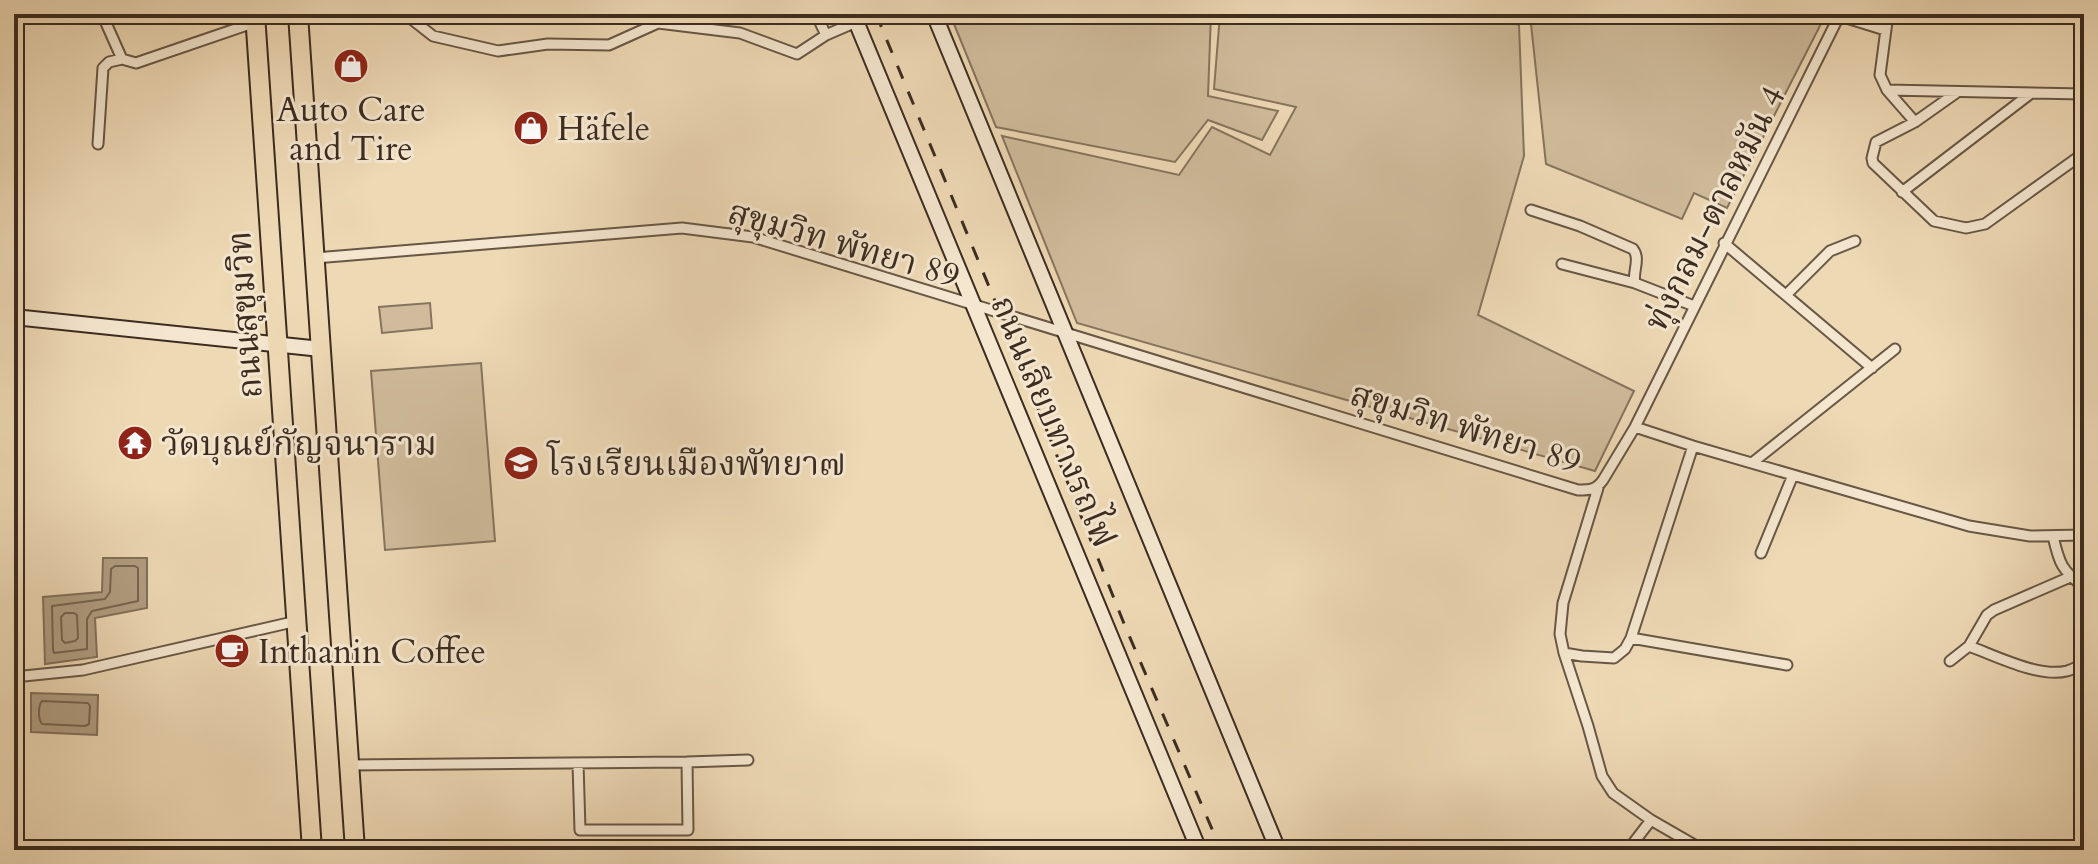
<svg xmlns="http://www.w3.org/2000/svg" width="2098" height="864" font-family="Cardo,'Noto Serif Thai',serif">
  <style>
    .green { fill: #d0bc9c; stroke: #86745e; stroke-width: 2 }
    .water { fill: #b19e82; stroke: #82705b; stroke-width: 2 }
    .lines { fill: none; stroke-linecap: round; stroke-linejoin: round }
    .shore { stroke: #766551; stroke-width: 2 }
    .street-casing { stroke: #685745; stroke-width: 13 }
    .secondary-casing { stroke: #3c2c20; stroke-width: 18 }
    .highway-casing { stroke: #3c2c20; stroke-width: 22 }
    .street { stroke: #f4e6cf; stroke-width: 9 }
    .secondary { stroke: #f4e6cf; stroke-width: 14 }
    .highway { stroke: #eed9b5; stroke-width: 18 }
    .rail { stroke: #3c2c20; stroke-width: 3; stroke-dasharray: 14 14; stroke-linecap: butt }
    .labels { text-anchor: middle; stroke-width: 6; stroke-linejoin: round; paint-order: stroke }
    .poi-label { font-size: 34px; fill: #3c2c20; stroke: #f4e6cf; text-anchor: start }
    .street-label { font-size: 34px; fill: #3c2c20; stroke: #f4e6cf }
  </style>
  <rect width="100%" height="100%" fill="#eed9b5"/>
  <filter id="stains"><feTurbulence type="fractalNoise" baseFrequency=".0025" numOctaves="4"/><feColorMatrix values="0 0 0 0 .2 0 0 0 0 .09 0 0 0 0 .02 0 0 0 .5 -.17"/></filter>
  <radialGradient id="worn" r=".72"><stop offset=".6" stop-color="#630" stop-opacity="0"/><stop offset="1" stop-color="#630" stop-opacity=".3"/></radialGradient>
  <path class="green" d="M959,14H1211L1208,96L1278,111L1262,140L1208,120L1175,162L996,127L954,24Z
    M1220,14H1483L1519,25L1524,156L1478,315L1634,391L1595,471L1077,323L1002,136L1179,175L1212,127L1270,155L1296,107L1214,89Z
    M1536,14H1826L1727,208L1694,193L1682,219L1546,164L1531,24Z
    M430,303L432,328L382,333L379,307Z
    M481,363L495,541L385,550L371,371Z"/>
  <path class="water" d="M103,558H147V608L95,618L97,657L45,664L43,597L102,592Z
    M31,693L98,695L97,735L31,732Z
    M857,840L922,841L934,850H849Z"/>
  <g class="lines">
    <path class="shore" d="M115,566H135L138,568V601L92,611L87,619V649L54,653L53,650L52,606L105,599L110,592L111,569Z
      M65,613H74L77,615L78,638L75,641L65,643L62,640L61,617Z
      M42,701L88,703L90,706L89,724L85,726L42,724C38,719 38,706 42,701Z"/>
    <defs>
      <path id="street" d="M102,14L122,59L136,63L256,22
        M405,14L433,36L498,51L548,44L609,45L658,23L740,33L797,54L826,35
        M816,14L826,35L856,22
        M1888,14L1880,75L1887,90L1915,122
        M298,16L323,14
        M1840,16L1885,30
        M1887,90L2084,94
        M1956,93L1915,122L1876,142L1872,158L1873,163L1934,221L1966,228L1985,224L2084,153
        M98,144L103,68L109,62L122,59
        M1902,192L2030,94
        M1531,210L1580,226L1633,249C1641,259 1632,272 1635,283L1694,306
        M1724,243L1872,368
        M315,258L682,228L753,237L1578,490C1590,490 1596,490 1603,480L1635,427L1840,14
        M1562,264L1635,283
        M1786,295L1830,251L1855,241
        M1635,427L1693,446L1969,526L2030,536L2084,535
        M1752,463L1895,349
        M1598,488L1563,603L1560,634L1564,653L1588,726L1602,776L1613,793L1651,820L1703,850
        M2053,536C2059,563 2062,571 2084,587
        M1761,553L1793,475
        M1631,638L1787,665
        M1969,646C1996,656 2039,678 2067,671C2074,669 2079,666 2084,662
        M1564,653L1582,656L1614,658L1625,649L1631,638L1693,446
        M1950,661L1969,646L1987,615L1994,610L2070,577
        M14,677L83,670L297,621
        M687,762L748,760
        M349,765L687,762L688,830H580L578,763
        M1628,850L1651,820"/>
      <path id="secondary" d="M853,14L1199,850
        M934,14L1278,850
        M14,317L321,349"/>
      <path id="highway" d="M255,14L312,850
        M298,14L355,850"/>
    </defs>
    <use href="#street" class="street-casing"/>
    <use href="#secondary" class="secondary-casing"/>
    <use href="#highway" class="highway-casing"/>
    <use href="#street" class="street"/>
    <use href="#secondary" class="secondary"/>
    <use href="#highway" class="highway"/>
    <path class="rail" d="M876,14L1000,313L1125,626L1221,850"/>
  </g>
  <defs>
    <symbol id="shop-disc" viewBox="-11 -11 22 22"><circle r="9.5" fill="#8f2418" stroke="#f4e6cf"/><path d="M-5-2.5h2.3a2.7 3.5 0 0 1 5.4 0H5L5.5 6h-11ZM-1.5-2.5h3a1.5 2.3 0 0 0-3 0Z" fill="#fff"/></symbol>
    <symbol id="temple-disc" viewBox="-11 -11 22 22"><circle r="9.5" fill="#8f2418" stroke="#f4e6cf"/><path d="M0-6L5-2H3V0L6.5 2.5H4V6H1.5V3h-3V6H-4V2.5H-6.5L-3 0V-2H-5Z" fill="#fff"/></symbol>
    <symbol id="school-disc" viewBox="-11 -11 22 22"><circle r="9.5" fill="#8f2418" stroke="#f4e6cf"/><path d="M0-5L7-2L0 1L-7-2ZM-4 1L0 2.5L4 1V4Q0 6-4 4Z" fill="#fff"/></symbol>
    <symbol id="cafe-disc" viewBox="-11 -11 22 22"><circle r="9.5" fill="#8f2418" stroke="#f4e6cf"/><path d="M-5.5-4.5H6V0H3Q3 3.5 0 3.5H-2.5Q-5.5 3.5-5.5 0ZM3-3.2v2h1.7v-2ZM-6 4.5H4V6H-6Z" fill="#fff"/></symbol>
  </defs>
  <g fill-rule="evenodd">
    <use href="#shop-disc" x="331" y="46" width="40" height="40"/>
    <use href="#shop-disc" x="511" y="108" width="40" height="40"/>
    <use href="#temple-disc" x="115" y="423" width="40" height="40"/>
    <use href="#school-disc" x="501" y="443" width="40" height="40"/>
    <use href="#cafe-disc" x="212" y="631" width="40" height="40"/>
  </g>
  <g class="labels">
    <g class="poi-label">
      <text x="351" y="121" text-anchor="middle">Auto Care<tspan x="351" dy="39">and Tire</tspan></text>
      <text x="557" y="140">Häfele</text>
      <text x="161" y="455">วัดบุณย์กัญจนาราม</text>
      <text x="547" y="475">โรงเรียนเมืองพัทยา๗</text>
      <text x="258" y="663">Inthanin Coffee</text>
    </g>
    <g class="street-label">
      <text transform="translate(1714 208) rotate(-63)" y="12">ทุ่งกลม-ตาลหมัน 4</text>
      <text transform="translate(844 243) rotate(16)" y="12">สุขุมวิท พัทยา 89</text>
      <text transform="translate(244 315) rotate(-94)" y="12">ถนนสุขุมวิท</text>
      <text transform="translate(1054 421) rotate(67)" y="12">ถนนเลียบทางรถไฟ</text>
      <text transform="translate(1466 427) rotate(17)" y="12">สุขุมวิท พัทยา 89</text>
    </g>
  </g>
  <rect width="2098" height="864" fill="none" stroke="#eed9b5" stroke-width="48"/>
  <rect x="16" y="16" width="2066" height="832" fill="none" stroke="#3c2c20" stroke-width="4"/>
  <rect x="24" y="24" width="2050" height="816" fill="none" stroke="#3c2c20" stroke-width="2"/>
  <rect width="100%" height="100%" filter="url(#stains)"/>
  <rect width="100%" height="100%" fill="url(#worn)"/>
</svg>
